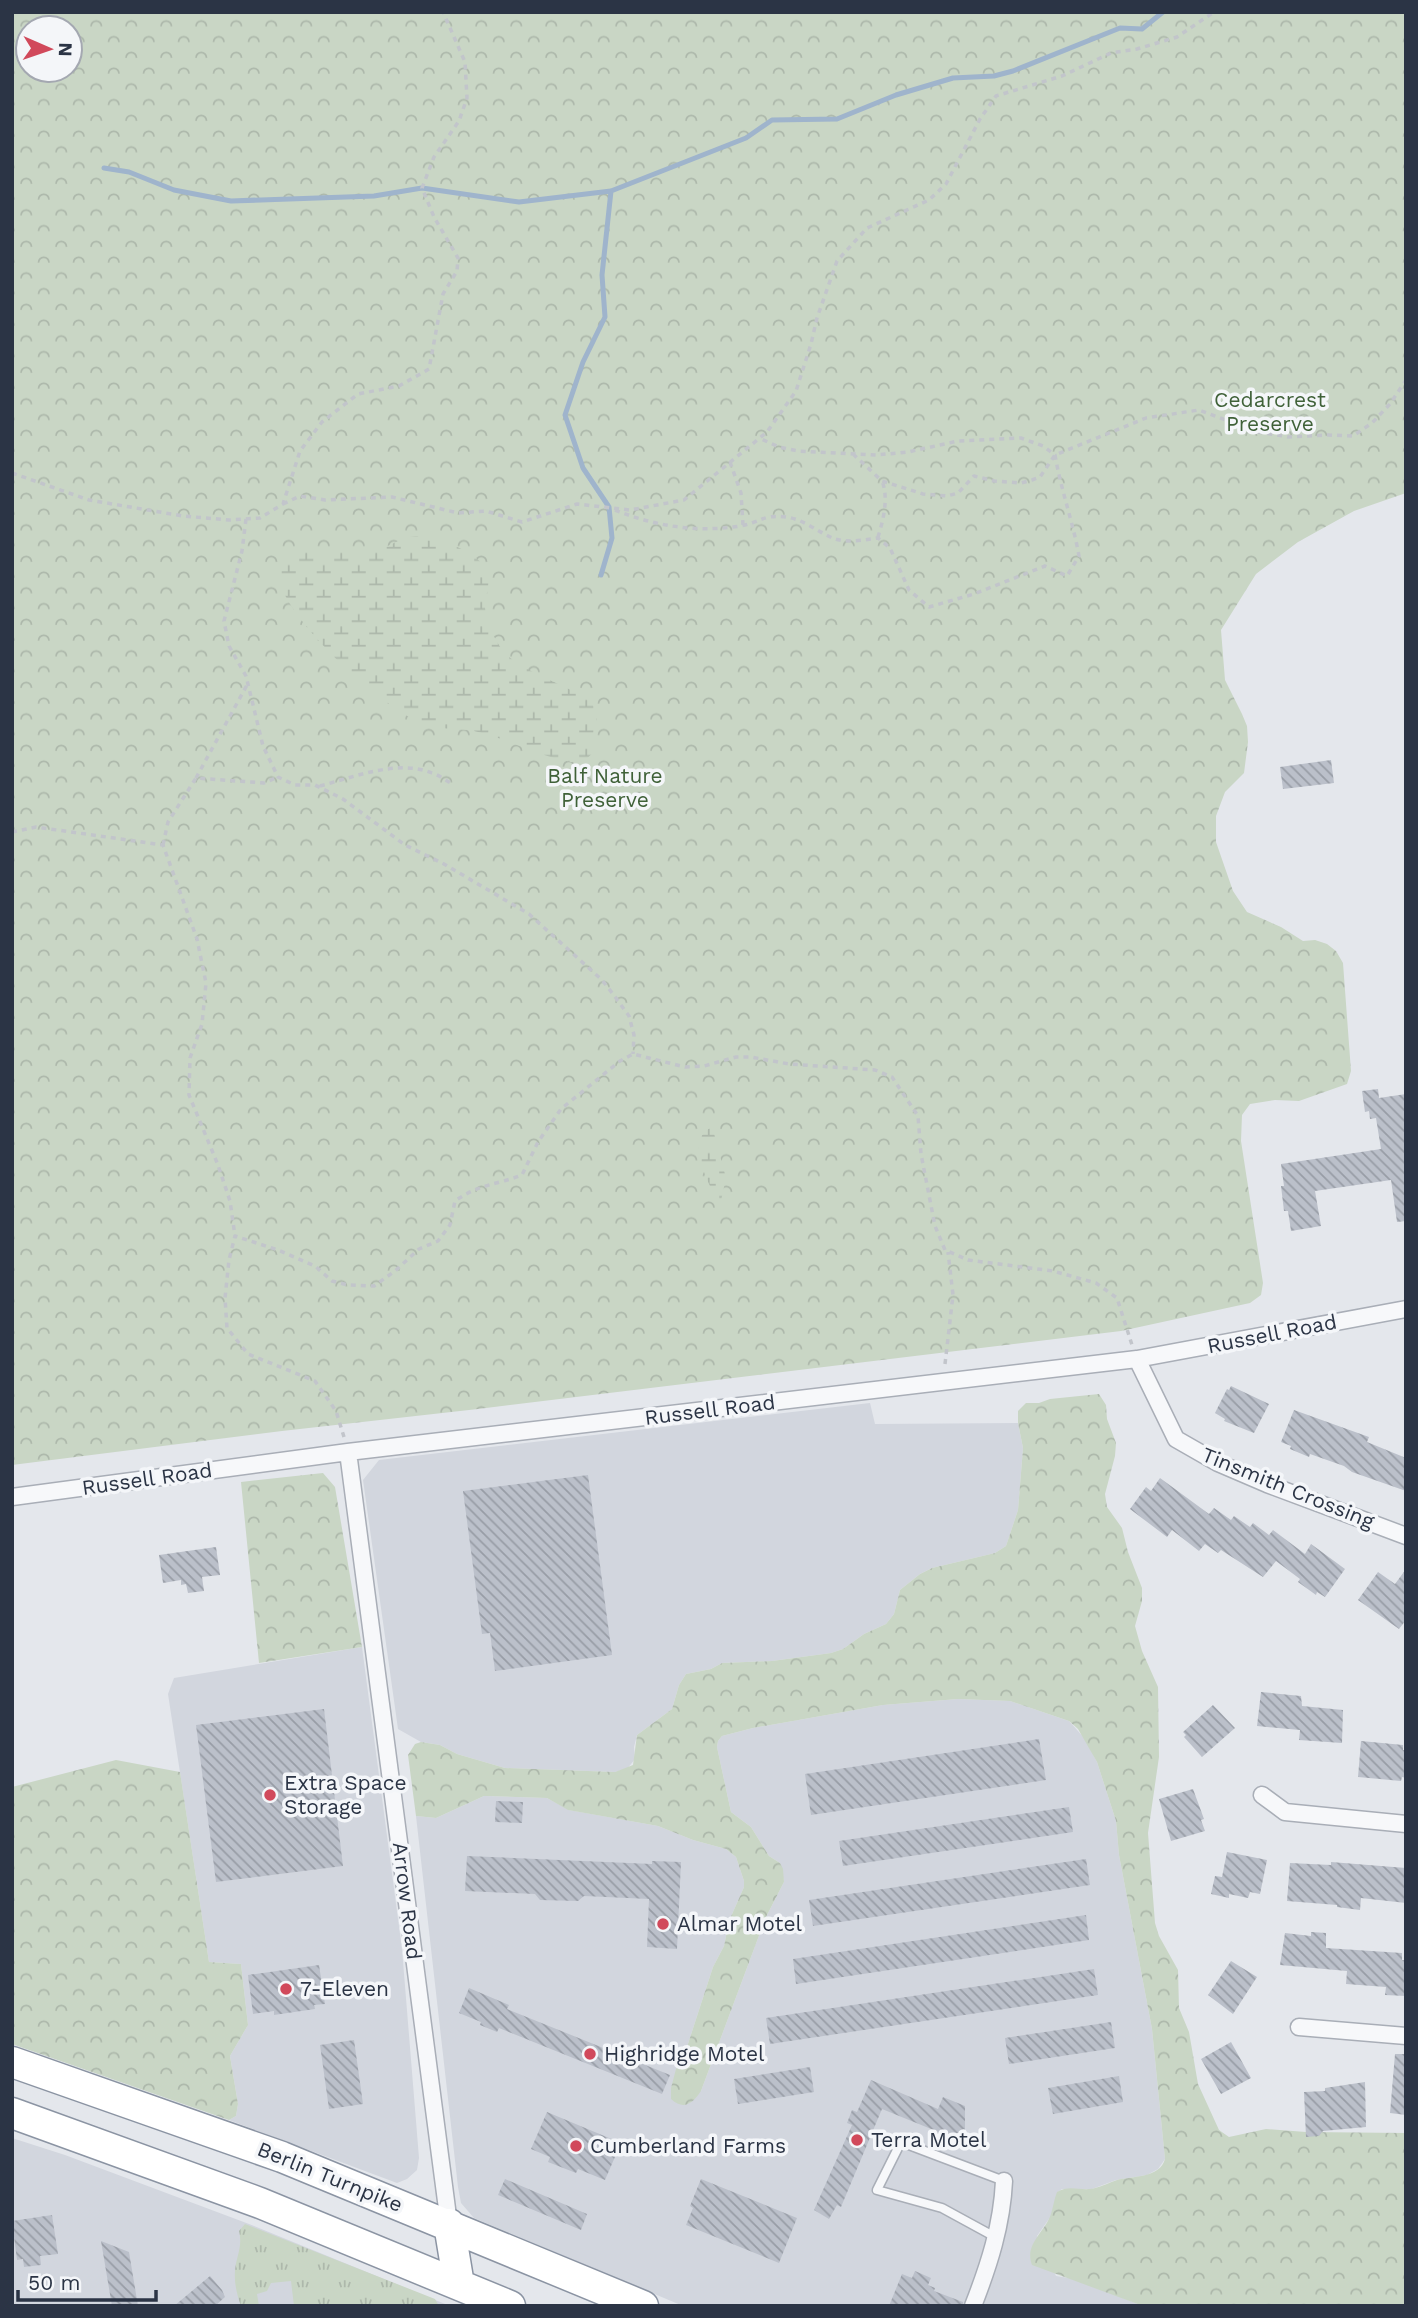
<svg xmlns="http://www.w3.org/2000/svg" width="1418" height="2318" font-family="'Work Sans',sans-serif">
  <style>
    .built { fill: #d2d6de }
    .grass { fill: url(#grass-tufts) }
    .forest { fill: url(#forest-crowns); fill-rule: evenodd }
    .wetland { fill: url(#wetland-marsh) }
    .lines { fill: none; stroke-linecap: round; stroke-linejoin: round }
    .stream { stroke: #9fb4cc; stroke-width: 5 }
    .building { fill: url(#building-back-hatch) }
    .lane-casing { stroke: #a9aeb7; stroke-width: 11 }
    .street-casing { stroke: #a9aeb7; stroke-width: 19 }
    .highway-casing { stroke: #8b94a3; stroke-width: 33 }
    .path { stroke: #c2c5cb; stroke-width: 3.5; stroke-dasharray: 5 5; stroke-linecap: butt }
    .lane { stroke: #f7f8fa; stroke-width: 8 }
    .street { stroke: #f7f8fa; stroke-width: 16 }
    .highway { stroke: #fff; stroke-width: 30 }
    .poi-dot { fill: #d1495b; stroke: #f4f6f9; stroke-width: 2.5 }
    .labels { text-anchor: middle; stroke-width: 7; stroke-linejoin: round; paint-order: stroke }
    .park-label { font-size: 21px; fill: #3f6138; stroke: #f4f6f9 }
    .street-label { font-size: 21px; fill: #2b3445; stroke: #f4f6f9 }
    .poi-label { font-size: 21px; fill: #2b3445; stroke: #f4f6f9; text-anchor: start }
  </style>
  <defs>
    <pattern id="grass-tufts" width="24" height="20" patternUnits="userSpaceOnUse" patternTransform="scale(1.75)"><rect width="24" height="20" fill="#c9d6c5"/><path d="M3 7l-1-3M5 7V3M7 7l1-3M15 17l-1-3M17 17v-4M19 17l1-3" fill="none" stroke="#adb8ab"/></pattern>
    <pattern id="forest-crowns" width="20" height="18" patternUnits="userSpaceOnUse" patternTransform="scale(1.75)"><rect width="20" height="18" fill="#c9d6c5"/><path d="M2 6a3 3 0 1 1 6 0M12 15a3 3 0 1 1 6 0" fill="none" stroke="#adb8ab"/></pattern>
    <pattern id="wetland-marsh" width="20" height="14" patternUnits="userSpaceOnUse" patternTransform="scale(1.75)"><rect width="20" height="14" fill="#c9d6c5"/><path d="M1 5h8M5 5V1M11 12h8M15 12V8" fill="none" stroke="#adb8ab"/></pattern>
    <pattern id="building-back-hatch" width="6" height="6" patternUnits="userSpaceOnUse" patternTransform="scale(1.75)"><rect width="6" height="6" fill="#bbc0ca"/><path d="M-1 5l2 2M0 0l6 6M5-1l2 2" fill="none" stroke="#989da6"/></pattern>
  </defs>
  <rect width="100%" height="100%" fill="#e4e7ec"/>
  <path class="built" d="M870,1403L875,1424L1018,1423L1023,1448L1018,1510L1006,1546L995,1553L932,1568L920,1574L900,1590L894,1614L886,1624L864,1634L843,1649L831,1653L772,1661L722,1663L711,1669L686,1674L679,1685L672,1709L637,1735L634,1747L635,1759L627,1769L615,1772L505,1768L457,1754L440,1745L421,1742L398,1729L363,1480L379,1460Z
    M362,1647L402,1949L419,2158L417,2170L407,2179L397,2183L229,2120L236,2116L238,2104L230,2056L248,2025L241,1964L209,1962L168,1694L174,1678Z
    M958,1699L1010,1701L1069,1721L1086,1740L1097,1762L1116,1821L1119,1855L1152,2029L1165,2159L1158,2169L1147,2175L1116,2180L1092,2189H1062L1058,2192L1051,2216L1037,2236L1056,2276L1075,2279L1143,2306H683L474,2218L461,2203L458,2187L416,1816L436,1818L484,1796L547,1798L569,1810L658,1826L693,1840L726,1849L736,1857L744,1881V1887L729,1921L724,1946L713,1967L685,2053L676,2069L701,2091L766,1917L784,1882L780,1863L769,1856L751,1827L731,1812L717,1747L718,1741L722,1736L753,1728L883,1705Z
    M12,2138L65,2155L249,2224L450,2306H12Z"/>
  <path class="grass" d="M245,2224L435,2299L439,2306H294L291,2281L271,2283L267,2291L257,2294L259,2306H241C237,2295 234,2283 235,2271C236,2256 243,2247 239,2231Z"/>
  <path class="forest" d="M12,12H1406V493L1354,511L1298,542L1256,574L1221,630L1225,680L1242,714L1247,726L1248,742L1244,773L1225,792L1216,816V842L1233,891L1247,912L1281,927L1303,941L1315,940L1327,944L1336,951L1343,963L1351,1071L1347,1084L1299,1101L1275,1100L1250,1104L1242,1115L1241,1141L1263,1283L1261,1295L1250,1303L1121,1331L478,1409L282,1431L12,1465ZM28,28H70V70H28Z
    M1099,1394L1106,1405L1107,1419L1116,1443L1115,1456L1105,1494L1107,1507L1122,1528L1128,1552L1142,1588V1601L1135,1626L1142,1651L1158,1687L1159,1757L1148,1833L1155,1923L1159,1936L1178,1970L1179,2008L1189,2032L1198,2084L1219,2130L1229,2137L1266,2129L1306,2132L1406,2133V2306H1143L1032,2265C1024,2244 1045,2232 1051,2214C1053,2207 1054,2200 1057,2192C1068,2185 1078,2190 1090,2189C1099,2188 1108,2183 1117,2180C1132,2176 1160,2178 1165,2159L1152,2029L1119,1855L1116,1821L1097,1762L1078,1729L1069,1721L1010,1701L958,1699L883,1705L753,1728L722,1736L718,1741L717,1747L731,1812L751,1827L769,1856L780,1863L783,1869L784,1882L766,1917L701,2091C693,2103 684,2111 671,2099V2088L676,2069L685,2053L713,1967L724,1946L729,1921L744,1887V1881L736,1857L726,1849L693,1840L658,1826L568,1810L547,1798L484,1796L436,1818L416,1816L408,1755L415,1744L421,1742L440,1745L457,1754L505,1768L615,1772L633,1765L637,1735L672,1709L679,1685L686,1674L711,1669L722,1663L772,1661L831,1653L843,1649L864,1634L886,1624L894,1614L900,1590L920,1574L932,1568L995,1553L1006,1546L1018,1510L1023,1448L1018,1423V1411L1026,1403H1039L1050,1399Z
    M323,1473L335,1487L362,1647L259,1663L241,1482Z
    M116,1760L180,1772L209,1962L241,1964L248,2025L230,2056L238,2104L236,2116L229,2120L12,2044V1787Z"/>
  <path class="wetland" d="M416,536C438,539 487,551 489,580C489,588 485,597 485,606C485,620 496,644 506,654C525,674 584,691 593,705C599,715 598,736 595,747C591,759 582,762 571,762C537,756 507,738 474,731C456,728 437,730 421,723C381,706 285,620 278,576C277,569 279,563 282,556L293,552L382,549L404,538Z
    M712,1126L726,1178L720,1205C711,1189 697,1162 699,1144C699,1136 706,1131 712,1126Z"/>
  <g class="lines">
    <path class="stream" d="M104,168L129,172L174,190L231,201L374,196L422,188L519,202L611,191L746,138L772,120L837,119L896,95L953,78L994,76L1013,71L1120,28L1142,29L1163,12
      M601,575L612,538L609,507L583,468L565,415L583,362L605,317L602,275L611,191"/>
  </g>
  <path class="building" d="M1331,760L1334,783L1283,789L1280,767Z
    M1378,1089L1379,1098L1406,1094V1221L1397,1222L1391,1180L1315,1191L1321,1226L1291,1231L1288,1211H1284L1281,1186H1284L1281,1164L1381,1149L1376,1118L1370,1119L1369,1111L1365,1112L1362,1091Z
    M1231,1386L1269,1404L1254,1433L1224,1421L1225,1419L1215,1413L1227,1389L1229,1390Z
    M1294,1410L1369,1437L1367,1442L1406,1458V1491L1352,1472L1344,1466L1310,1454L1309,1457L1290,1449L1291,1446L1281,1442Z
    M588,1475L612,1655L495,1671L490,1633L482,1634L463,1491Z
    M1160,1478L1209,1514L1214,1508L1231,1520L1234,1516L1250,1527L1253,1523L1269,1535L1273,1530L1305,1554L1311,1544L1345,1569L1325,1597L1317,1592L1316,1595L1298,1582L1300,1579L1276,1561L1263,1577L1221,1550L1218,1553L1205,1544L1199,1551L1172,1530L1167,1537L1130,1509L1146,1487L1151,1491Z
    M216,1547L220,1575L202,1577L204,1591L188,1593L186,1584L181,1585V1580L163,1583L159,1555Z
    M1406,1569V1620L1399,1629L1358,1600L1378,1572L1395,1584Z
    M1261,1692L1301,1696L1302,1706L1343,1710L1342,1743L1299,1740L1300,1730L1257,1726Z
    M1213,1705L1235,1728L1202,1757L1184,1737L1186,1735L1183,1732Z
    M324,1709L343,1866L216,1882L196,1725Z
    M1039,1739L1046,1780L811,1815L805,1774Z
    M1361,1741L1403,1745V1750H1406V1778L1402,1777L1401,1781L1358,1777Z
    M1193,1789L1204,1819L1201,1820L1205,1831L1171,1841L1159,1799Z
    M496,1801L523,1802L522,1823L495,1822Z
    M1069,1807L1073,1832L843,1866L839,1841Z
    M1227,1852L1267,1860L1260,1894L1250,1892L1248,1898L1229,1894V1898L1211,1894L1215,1876L1222,1877Z
    M467,1856L652,1864V1861L681,1862L677,1949L647,1947L649,1899L584,1896L578,1901L540,1900L535,1894L465,1891Z
    M1086,1859L1090,1885L813,1926L809,1900Z
    M1331,1862L1406,1868V1903L1361,1898L1360,1910L1337,1907V1905L1287,1901L1290,1863L1331,1865Z
    M1086,1915L1089,1940L796,1984L793,1959Z
    M1311,1932L1326,1933V1948L1402,1953V1960H1406V1996L1385,1995L1386,1987L1346,1984L1347,1971L1280,1965L1285,1933L1311,1936Z
    M1231,1961L1257,1977L1233,2014L1208,1995Z
    M319,1965L325,2004L314,2005L315,2009L274,2015V2011L253,2014L248,1975Z
    M1094,1969L1098,1995L770,2044L766,2018Z
    M469,1988L509,2005L507,2009L670,2075L662,2094L499,2028L497,2032L480,2025L481,2022L459,2013Z
    M1111,2022L1115,2048L1009,2064L1005,2038Z
    M354,2040L363,2104L329,2109L320,2045Z
    M1231,2042L1251,2078L1221,2094L1201,2059Z
    M1395,2054H1406V2115L1390,2113Z
    M810,2067L814,2092L738,2104L734,2079Z
    M1119,2076L1123,2102L1053,2114L1048,2088Z
    M871,2080L938,2109L943,2097L965,2106V2129L958,2145L935,2135L936,2131L882,2109L841,2207L837,2205L829,2219L814,2210L852,2125L847,2123L852,2110L857,2112Z
    M1365,2082L1366,2127L1323,2131L1319,2136L1306,2137L1304,2092L1325,2091V2088Z
    M547,2112L621,2143L605,2180L578,2169L576,2173L548,2162L550,2157L531,2149Z
    M505,2179L587,2214L581,2230L498,2195Z
    M701,2179L797,2218L779,2263L686,2225L693,2208L690,2206Z
    M52,2215L58,2254L40,2256L41,2265L24,2267L23,2259L17,2260L12,2221Z
    M101,2241L129,2252L138,2306H112Z
    M915,2271L931,2278L928,2285L935,2288L934,2291L963,2302V2306H889L902,2274L912,2278Z
    M210,2276L222,2290L225,2297L215,2306H174Z"/>
  <g class="lines">
    <defs>
      <path id="lane" d="M997,2238L942,2208L877,2190L901,2142L1004,2181"/>
      <path id="street" d="M1137,1359L1176,1439L1218,1463L1267,1484L1406,1536
        M348,1452L449,2224
        M12,1497L348,1452L1137,1359L1406,1309
        M1262,1795L1285,1812L1406,1824
        M1299,2027L1406,2036
        M973,2306C989,2265 1002,2225 1004,2181"/>
      <path id="highway" d="M12,2062L282,2157L643,2306
        M12,2113L260,2203L510,2306
        M449,2224L459,2285"/>
    </defs>
    <use href="#lane" class="lane-casing"/>
    <use href="#street" class="street-casing"/>
    <use href="#highway" class="highway-casing"/>
    <path class="path" d="M853,454L882,481L923,494L947,496L958,493L974,476L994,481L1021,483L1032,480L1040,477L1055,455L1146,418L1199,410L1258,432L1289,437L1328,435L1353,436L1372,423L1390,404L1406,380
      M730,462L741,493L743,525
      M12,473L89,500L183,516L229,520L260,518L283,504L300,451L322,422L358,394L399,386L429,369L443,294L457,271L458,258L434,217L422,188L434,157L459,121L467,98L465,62L443,12
      M283,504L300,496L325,500L392,497L458,513L486,511L522,522L577,504L630,510L684,500L767,432L796,391L811,344L817,318L837,261L867,228L929,200L946,184L980,119L996,96L1062,76L1111,53L1137,49L1177,37L1214,12
      M615,510C655,526 696,533 740,526C759,523 763,514 786,517C804,519 819,533 835,539C848,543 864,540 878,538L890,548L909,590L929,607L974,594L1045,566L1067,576L1079,556C1073,522 1061,490 1055,455L1043,446L1021,438L958,441L908,452L876,455L798,451L779,447L759,438
      M246,519L242,551L224,621L229,646L246,676L263,746L278,777L295,785H315L343,799L405,845L444,864L529,914L602,980L613,994L629,1016L634,1035L633,1054
      M878,537C883,521 889,498 882,481
      M196,778L247,685
      M320,786C354,777 398,759 432,773C439,775 445,780 451,783
      M12,832L36,827L163,845L197,939L206,983L202,1024L190,1058L189,1095L218,1165L230,1201L235,1236
      M163,845L168,822L196,778L264,783L278,777
      M945,1364L953,1295L948,1252
      M344,1437L336,1411L315,1381L248,1354L227,1328L225,1298L229,1260L235,1236L278,1250L315,1266L332,1281L348,1285L374,1286L395,1271L419,1249L438,1241L450,1225L455,1201C479,1184 496,1185 522,1175L538,1142L561,1109L620,1061L633,1054L685,1067L704,1066L736,1057H751L789,1064L875,1070L892,1077L918,1116L921,1154L935,1226L945,1250L968,1260L1053,1271L1096,1283L1117,1298L1132,1345"/>
    <use href="#lane" class="lane"/>
    <use href="#street" class="street"/>
    <use href="#highway" class="highway"/>
  </g>
  <g class="poi-dot">
    <circle cx="270" cy="1795" r="7"/>
    <circle cx="663" cy="1924" r="7"/>
    <circle cx="286" cy="1989" r="7"/>
    <circle cx="590" cy="2054" r="7"/>
    <circle cx="857" cy="2140" r="7"/>
    <circle cx="576" cy="2146" r="7"/>
  </g>
  <g class="labels">
    <g class="park-label">
      <text x="1270" y="407">Cedarcrest<tspan x="1270" dy="24">Preserve</tspan></text>
      <text x="605" y="783">Balf Nature<tspan x="605" dy="24">Preserve</tspan></text>
    </g>
    <g class="street-label">
      <text transform="translate(1272 1334) rotate(-11)" y="7">Russell Road</text>
      <text transform="translate(710 1410) rotate(-7)" y="7">Russell Road</text>
      <text transform="translate(147 1479) rotate(-8)" y="7">Russell Road</text>
      <text transform="translate(1288 1488) rotate(22)" y="7">Tinsmith Crossing</text>
      <text transform="translate(407 1901) rotate(83)" y="7">Arrow Road</text>
      <text transform="translate(330 2177) rotate(22)" y="7">Berlin Turnpike</text>
    </g>
    <g class="poi-label">
      <text x="284" y="1790">Extra Space<tspan x="284" dy="24">Storage</tspan></text>
      <text x="677" y="1931">Almar Motel</text>
      <text x="300" y="1996">7-Eleven</text>
      <text x="604" y="2061">Highridge Motel</text>
      <text x="871" y="2147">Terra Motel</text>
      <text x="590" y="2153">Cumberland Farms</text>
    </g>
  </g>
  <rect width="1418" height="2318" fill="none" stroke="#2b3445" stroke-width="28"/>
  <g transform="translate(49 49) rotate(92)"><circle r="33" fill="#f4f6f9" stroke="#a4a8b1" stroke-width="2"/>
  <path d="M0-5L12 26L0 18L-12 26Z" fill="#d1495b"/>
  <text y="-10" font-size="19" font-weight="bold" text-anchor="middle" fill="#2b3445">N</text>
  </g>
  <path d="M18 2290v10h138v-10" fill="none" stroke="#2b3445" stroke-width="3.5"/>
  <text x="28" y="2290" font-size="21" fill="#2b3445" stroke="#f4f6f9" stroke-width="5" paint-order="stroke">50 m</text>
</svg>
